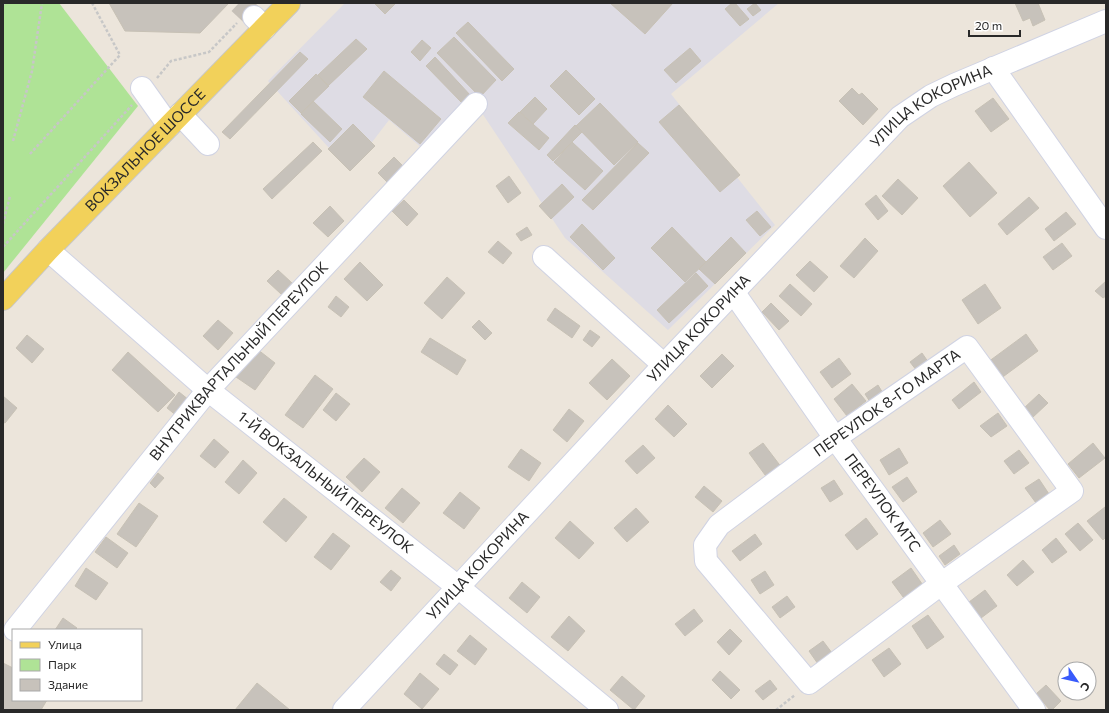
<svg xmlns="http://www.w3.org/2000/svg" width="1109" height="713" font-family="Commissioner,sans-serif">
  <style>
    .industrial { fill: #dedce4 }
    .green { fill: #afe396 }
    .building { fill: #c7c2bb; stroke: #c7c1b5 }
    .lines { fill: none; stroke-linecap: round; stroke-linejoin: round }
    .minor-tunnel { stroke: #c5bfb7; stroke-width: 22; stroke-dasharray: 22 11; stroke-linecap: butt }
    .minor-casing { stroke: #d0d3e3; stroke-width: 24 }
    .major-casing { stroke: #c7c7c7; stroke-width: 24 }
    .path { stroke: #c7c7c7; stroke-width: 2.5; stroke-dasharray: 3 2; stroke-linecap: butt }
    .minor { stroke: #fff; stroke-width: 22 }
    .major { stroke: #f2d15a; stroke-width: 22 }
    .labels { text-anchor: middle; stroke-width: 3.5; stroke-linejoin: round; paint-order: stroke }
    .street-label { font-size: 15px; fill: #292929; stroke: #fff }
  </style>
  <rect width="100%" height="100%" fill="#ece5db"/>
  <path class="industrial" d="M345,3H779L671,94L775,225L668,330L565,238L476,104L429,154L389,120L350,171L268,81Z"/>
  <path class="green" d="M3,3H59L138,106L3,273Z"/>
  <path class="building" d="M109,3H229L200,33L125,31Z
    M374,3H396L385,14Z
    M610,3H673L645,34Z
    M732,3H735L749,19L740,26L725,9Z
    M755,3L761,10L753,16L747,9Z
    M1015,3H1038L1045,20L1033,26L1030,18L1023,21Z
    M468,22L514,69L502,81L456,33Z
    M454,37L496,80L480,97L437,53Z
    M356,39L367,49L328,86L318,75Z
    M422,40L431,48L420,61L411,52Z
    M690,48L701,61L676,83L664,70Z
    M300,52L308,59L230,139L222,132Z
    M435,57L471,96L463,104L426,66Z
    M566,70L595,99L579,115L550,86Z
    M384,71L441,119L420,144L363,97Z
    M316,74L329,86L301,113L289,101Z
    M852,88L859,95L862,93L878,109L863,125L839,101Z
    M535,97L547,109L533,124L520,112Z
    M993,98L1009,119L991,132L975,111Z
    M313,101L342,129L330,142L301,114Z
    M600,103L638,142L614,165L576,126Z
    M679,105L740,175L720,192L659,122Z
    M519,112L549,138L539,150L508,123Z
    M353,124L375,146L350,171L328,149Z
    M575,125L582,132L553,161L547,155Z
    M313,142L322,151L272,199L263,189Z
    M572,142L603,171L585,190L554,162Z
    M638,143L649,153L593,210L582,200Z
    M394,157L405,168L389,184L378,173Z
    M969,162L997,193L970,217L943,186Z
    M509,176L521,193L508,203L496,186Z
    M898,179L918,198L902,215L882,196Z
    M562,184L574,197L551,219L539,206Z
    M876,195L888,211L878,220L865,204Z
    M1029,197L1039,208L1007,235L998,224Z
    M404,200L418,214L407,226L392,211Z
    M330,206L344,221L328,237L313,223Z
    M757,211L771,227L760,236L746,220Z
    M1066,212L1076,224L1054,241L1045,229Z
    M582,224L615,258L603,270L570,237Z
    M527,227L532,235L521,241L516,234Z
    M672,227L706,262L685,282L651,248Z
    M731,237L746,253L715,284L699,269Z
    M865,238L878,251L854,278L840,266Z
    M498,241L512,253L503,264L488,252Z
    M1062,243L1072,256L1053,270L1043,257Z
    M810,261L828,277L814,292L796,275Z
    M360,262L383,285L367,301L344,279Z
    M278,270L292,283L281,294L267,281Z
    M696,273L708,286L669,323L657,310Z
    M447,277L465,293L442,319L424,303Z
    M1106,281V296L1103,298L1095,291Z
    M790,284L812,304L801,316L779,296Z
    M985,284L1001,308L978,324L962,300Z
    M336,296L349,307L341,317L328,307Z
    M771,303L789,321L779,330L762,312Z
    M555,308L580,326L572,338L547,320Z
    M218,320L233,333L218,350L203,336Z
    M479,320L492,333L485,340L472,327Z
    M590,330L600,337L592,347L583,340Z
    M1026,334L1038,351L1000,379L988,362Z
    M27,335L44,349L32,363L16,348Z
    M430,338L466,360L457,375L421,352Z
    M257,349L275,363L255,390L236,377Z
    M128,352L175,395L158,412L112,370Z
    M922,353L931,366L920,375L910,362Z
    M722,354L734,366L712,388L700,376Z
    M839,358L851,374L832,388L820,372Z
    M612,359L630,376L607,400L589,383Z
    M315,375L333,389L303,428L285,415Z
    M974,382L981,392L959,409L952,400Z
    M852,384L866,401L847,416L834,399Z
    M878,385L887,400L874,408L865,394Z
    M179,392L189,400L177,416L167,408Z
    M336,393L350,404L336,421L323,410Z
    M1039,394L1048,403L1032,418L1023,409Z
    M3,396L17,408L5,423L3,422Z
    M668,405L687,424L674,437L655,419Z
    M569,409L584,421L567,442L553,430Z
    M998,413L1007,426L991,437L980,426Z
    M214,439L229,452L215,468L200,456Z
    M763,443L782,468L768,479L749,453Z
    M1093,443L1105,458L1079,478L1068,464Z
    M643,445L655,458L637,474L625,461Z
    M899,448L908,463L889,475L880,460Z
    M521,449L541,463L529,481L508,467Z
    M1019,450L1029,463L1014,474L1004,461Z
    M364,458L380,472L362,492L346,477Z
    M243,460L257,473L239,494L225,482Z
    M158,473L164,478L155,488L150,483Z
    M907,477L917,492L903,502L892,487Z
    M1039,479L1049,494L1036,503L1025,488Z
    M834,480L843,494L830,502L821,488Z
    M704,486L722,501L713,512L695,497Z
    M402,488L420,503L403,523L385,508Z
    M460,492L480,508L464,529L443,513Z
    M284,498L307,517L286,542L263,522Z
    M139,503L158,516L136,547L117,534Z
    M1105,507L1106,537L1103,540L1087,521Z
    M636,508L649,522L627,542L614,528Z
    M866,518L878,534L857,550L845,535Z
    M940,520L951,534L933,547L923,533Z
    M570,521L594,543L579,559L555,538Z
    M1078,523L1093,540L1080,551L1065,534Z
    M333,533L350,546L331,570L314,557Z
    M755,534L762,544L740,561L732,551Z
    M106,537L128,553L117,568L95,552Z
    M1056,538L1067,552L1052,563L1042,550Z
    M954,545L960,554L945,565L939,556Z
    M1023,560L1034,572L1017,586L1007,575Z
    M86,568L108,583L96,600L75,586Z
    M911,568L927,591L909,605L892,582Z
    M391,570L401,578L391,591L380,582Z
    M765,571L774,585L760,594L751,580Z
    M522,582L540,597L527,613L509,598Z
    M985,590L997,606L981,618L969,602Z
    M787,596L795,607L780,618L772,607Z
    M694,609L703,621L685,636L675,624Z
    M928,615L944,637L927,649L912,626Z
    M569,616L585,631L568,651L551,637Z
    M63,618L77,628L75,630H55Z
    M730,629L742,641L729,655L717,642Z
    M470,635L487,649L475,665L457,651Z
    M823,641L832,653L818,664L809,651Z
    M889,648L901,664L884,677L872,660Z
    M444,654L458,665L450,675L436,664Z
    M3,663L13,668V700H47L41,710H3Z
    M720,671L740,690L731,699L712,680Z
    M420,673L439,689L422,709L404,694Z
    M622,676L645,696L634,710L610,690Z
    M770,680L777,689L763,700L755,691Z
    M257,683L290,710H235Z
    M1046,685L1061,701L1052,710H1050L1036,694Z"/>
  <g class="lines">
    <path class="minor-tunnel" d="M239,3L254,17"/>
    <defs>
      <g id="minor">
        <path d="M254,17L265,28"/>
        <path d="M993,68L1106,228"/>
        <path d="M142,88L169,126"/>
        <path d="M180,114L208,144"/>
        <path id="s1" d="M48,250L208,390L458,587L607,710"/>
        <path d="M544,257L664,365"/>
        <path id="s2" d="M734,293L835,438L1034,710"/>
        <path d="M967,347L1072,491L941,584L809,683L706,561L705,545L719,525L835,438Z"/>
        <path id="s3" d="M15,630L208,390L476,104"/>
        <path id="s4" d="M344,710L664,365L900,117L931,96L954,85L1106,21"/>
      </g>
      <g id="major">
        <path id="s5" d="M3,299L48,250L289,3"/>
      </g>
    </defs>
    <use href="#minor" class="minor-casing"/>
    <use href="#major" class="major-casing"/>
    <path class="path" d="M3,5L4,3
      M157,78L171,61L209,52L237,23
      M13,141L32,71L42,3
      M30,154L120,55L92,3
      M3,224L10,196
      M3,247L132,105
      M776,710L795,695"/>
    <use href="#minor" class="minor"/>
    <use href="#major" class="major"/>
  </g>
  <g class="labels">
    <g class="street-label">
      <text dy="5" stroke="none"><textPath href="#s4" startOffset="845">УЛИЦА КОКОРИНА</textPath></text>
      <text dy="5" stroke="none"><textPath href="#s5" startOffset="206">ВОКЗАЛЬНОЕ ШОССЕ</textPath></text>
      <text dy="5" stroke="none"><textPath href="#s4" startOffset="521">УЛИЦА КОКОРИНА</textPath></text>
      <text dy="5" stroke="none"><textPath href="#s3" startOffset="350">ВНУТРИКВАРТАЛЬНЫЙ ПЕРЕУЛОК</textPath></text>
      <text transform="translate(887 403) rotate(-35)" y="5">ПЕРЕУЛОК 8-ГО МАРТА</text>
      <text dy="5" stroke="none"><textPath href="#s1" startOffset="362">1-Й ВОКЗАЛЬНЫЙ ПЕРЕУЛОК</textPath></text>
      <text dy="5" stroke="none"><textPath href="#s2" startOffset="257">ПЕРЕУЛОК МТС</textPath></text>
      <text dy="5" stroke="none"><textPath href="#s4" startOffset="197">УЛИЦА КОКОРИНА</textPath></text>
    </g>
  </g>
  <rect width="1109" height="713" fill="none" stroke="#292929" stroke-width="8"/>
  <rect x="12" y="629" width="130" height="72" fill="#ffffff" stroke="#a9a9a9"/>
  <rect x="20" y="642" width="20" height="6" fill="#f2d15a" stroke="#a9a9a9"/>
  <text x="48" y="649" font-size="12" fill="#292929">Улица</text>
  <rect x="20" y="659" width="20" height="12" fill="#afe396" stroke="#a9a9a9"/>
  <text x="48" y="669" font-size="12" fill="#292929">Парк</text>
  <rect x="20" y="679" width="20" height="12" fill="#c7c2bb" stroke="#a9a9a9"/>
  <text x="48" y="689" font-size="12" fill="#292929">Здание</text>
  <g transform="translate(1077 681) rotate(124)"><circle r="19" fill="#ffffff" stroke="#a9a9a9"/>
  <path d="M0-3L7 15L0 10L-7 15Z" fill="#385afb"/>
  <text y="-6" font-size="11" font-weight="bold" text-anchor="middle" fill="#292929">С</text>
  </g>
  <path d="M969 30v6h51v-6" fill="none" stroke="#292929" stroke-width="2"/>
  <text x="975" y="30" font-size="12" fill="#292929" stroke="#ffffff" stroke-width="3" paint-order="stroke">20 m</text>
</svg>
